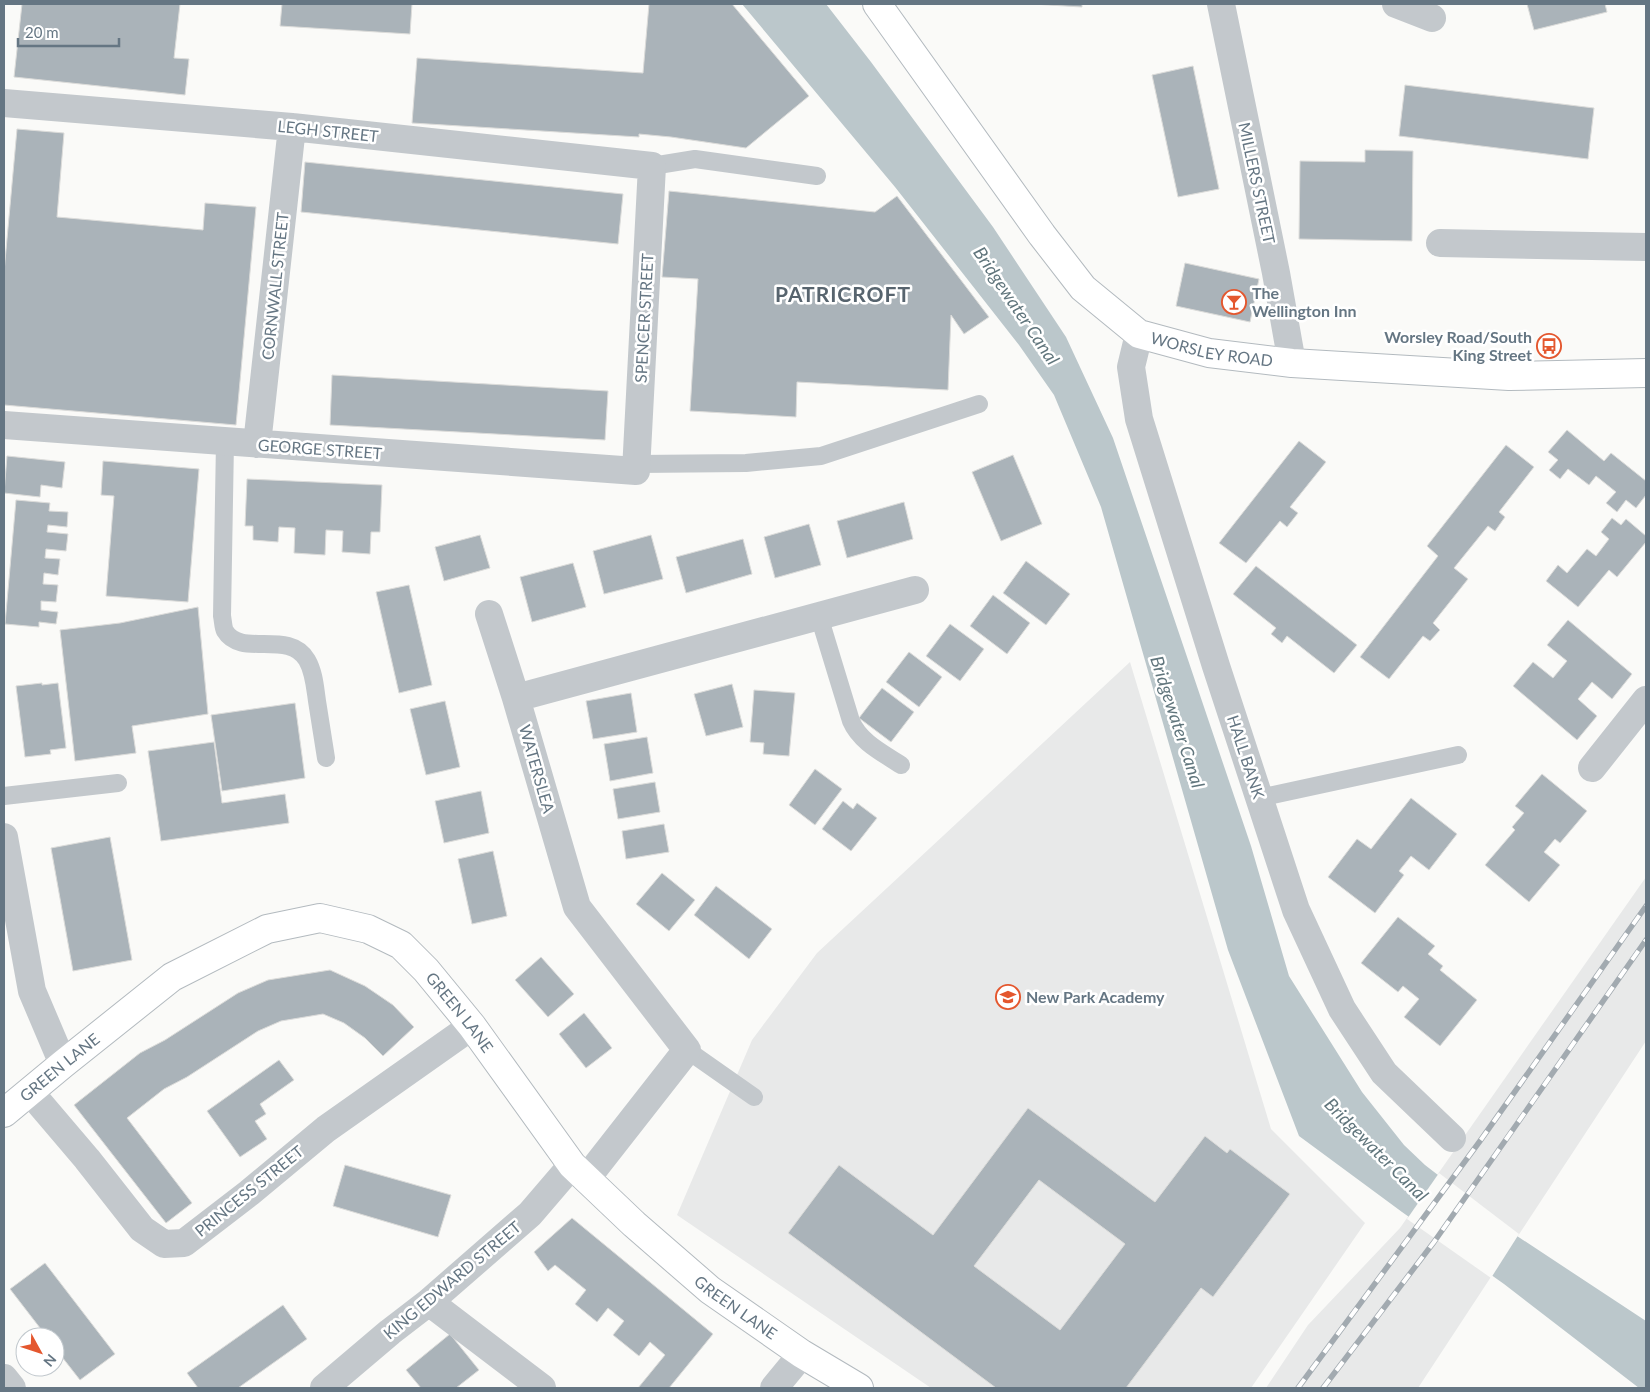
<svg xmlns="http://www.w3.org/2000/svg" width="1650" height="1392" font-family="Lato,sans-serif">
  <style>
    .built { fill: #e8e9e9 }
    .water { fill: #bbc7cb }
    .pier { fill: #fafaf8 }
    .building { fill: #aab3b9; stroke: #dcdcda; fill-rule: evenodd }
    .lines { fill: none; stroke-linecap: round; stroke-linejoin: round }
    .secondary-casing { stroke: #b3babf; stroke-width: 30 }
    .service { stroke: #c3c8cc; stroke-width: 18 }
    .minor { stroke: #c3c8cc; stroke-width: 28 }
    .secondary { stroke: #fff; stroke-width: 28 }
    .rail-casing { stroke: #a2aab0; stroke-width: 5.5 }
    .rail { stroke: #fff; stroke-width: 4; stroke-dasharray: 11; stroke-linecap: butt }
    .labels { text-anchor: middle; stroke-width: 5; stroke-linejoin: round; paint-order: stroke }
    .street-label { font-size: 16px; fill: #657683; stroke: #fff }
    .poi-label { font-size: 16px; font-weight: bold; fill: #657683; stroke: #fff; text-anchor: start }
    .water-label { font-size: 18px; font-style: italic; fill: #60757c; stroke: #fff }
    .district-label { font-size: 21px; font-weight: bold; letter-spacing: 1px; fill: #57646e; stroke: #fff }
  </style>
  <rect width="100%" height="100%" fill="#fafaf8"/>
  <path class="built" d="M1130,662L1271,1129L1365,1223L1251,1388H931L677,1215L752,1040L817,953Z
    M1646,877V1041L1418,1388H1266L1308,1325L1400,1228Z"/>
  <path class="water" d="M742,4H826L871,62L993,227L1066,337L1113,438L1251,846L1289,976L1362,1092L1404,1145L1425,1165L1517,1236L1646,1321V1388H1639L1504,1284L1402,1212L1299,1136L1228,950L1101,507L1054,395L1019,345L895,187Z"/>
  <path class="pier" d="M1439,1173L1519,1234L1491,1278L1407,1219Z"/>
  <path class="building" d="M22,4H180L174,58L189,59L185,95L14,77Z
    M282,4H412L410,34L280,26Z
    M649,4H732L809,96L746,148L671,137L639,134V137L412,123L417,58L643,73Z
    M1032,4H1082V7Z
    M1527,4H1605L1607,12L1534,30Z
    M1193,66L1219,189L1178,197L1152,75Z
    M1405,85L1594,108L1588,159L1399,136Z
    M17,129L64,133L57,217L203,230L205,203L256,207L236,425L4,405V272Z
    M1365,150L1413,151L1412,241L1299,239L1300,161L1365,162Z
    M305,162L623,194L618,244L301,212Z
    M669,191L875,212L897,196L989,317L964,334L951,315L948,390L797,382L796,417L690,411L698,279L662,277Z
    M1185,263L1259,279L1250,322L1176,306Z
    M332,375L608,391L605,440L330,425Z
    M1567,430L1604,461L1611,453L1646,481V495L1636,508L1626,500L1617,512L1606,503L1616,492L1596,476L1589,485L1568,469L1560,479L1549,470L1558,460L1548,452Z
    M1299,441L1326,462L1290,507L1298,513L1287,527L1280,521L1246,563L1219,543Z
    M1506,445L1534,467L1499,512L1505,517L1495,531L1488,526L1454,568L1468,579L1433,623L1440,630L1430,641L1423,636L1389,679L1360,657L1438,556L1427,546Z
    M1013,455L1042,524L1001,541L972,472Z
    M7,456L65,462L62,488L41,485L40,497L4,493Z
    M103,461L199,469L188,602L106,596L114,496L101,495Z
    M247,479L382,485L380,532H371L370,554L342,552L343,531L326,530L325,555L294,553L295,528L279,527L278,542L253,540V526H245Z
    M16,500L50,503L49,511L68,512L67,527L48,525L47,532L68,534L66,551L46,549L45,558L60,559L58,575L44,573L43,584L58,585L56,602L41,601V610L58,612L56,624L39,622V627L5,624Z
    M904,502L913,539L847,558L837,521Z
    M1612,518L1621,525L1626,519L1646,536V542L1617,577L1609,570L1578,607L1546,581L1558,565L1567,573L1587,549L1596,556L1609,539L1601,532Z
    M809,524L821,565L775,578L764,537Z
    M480,535L490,568L444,581L435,547Z
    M651,535L663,579L604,594L593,551Z
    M743,539L752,574L686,593L676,557Z
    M1026,561L1070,594L1046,625L1003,593Z
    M573,563L586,607L532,622L520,577Z
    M1256,566L1357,645L1334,673L1287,636L1282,643L1271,634L1276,628L1233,594Z
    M409,585L432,685L399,693L376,592Z
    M993,595L1030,623L1007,654L970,626Z
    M198,607L208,714L132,726L136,753L75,761L60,630L120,623Z
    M1568,620L1632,674L1612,699L1592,682L1578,699L1597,716L1577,740L1513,686L1533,662L1553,678L1567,661L1547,645Z
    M950,624L984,649L960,681L926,656Z
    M909,652L942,677L919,707L886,682Z
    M42,683V685L58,683L66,748L50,750L51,754L25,757L16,686Z
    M732,684L743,727L706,736L694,694Z
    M882,688L914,712L891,742L859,718Z
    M754,690L795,693L789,756L763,754L764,743L750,742Z
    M631,693L637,732L593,739L586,701Z
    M445,701L460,767L426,775L410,709Z
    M295,703L305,778L222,791L211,715Z
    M647,737L653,773L610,781L604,744Z
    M214,742L222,803L285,794L289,823L161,841L148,751Z
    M815,769L842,789L815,825L789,805Z
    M1542,774L1587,811L1560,843L1555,839L1544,852L1560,865L1529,902L1485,865L1515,830L1512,827L1524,813L1515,806Z
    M655,782L660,812L618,819L613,789Z
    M481,791L489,833L444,843L435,801Z
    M1411,798L1457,834L1429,870L1411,856L1399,871L1404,875L1375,913L1328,877L1357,839L1371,849Z
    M843,801L853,809L857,803L877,818L851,851L822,829Z
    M664,824L669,852L626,859L622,831Z
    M110,837L132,960L73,971L51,848Z
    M493,851L507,916L472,924L458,859Z
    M662,873L695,900L669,931L636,904Z
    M716,886L772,929L749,959L694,915Z
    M1398,917L1435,946L1428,954L1443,966L1440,970L1477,1000L1440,1046L1404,1017L1419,999L1403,986L1398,992L1361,963Z
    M541,957L574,994L548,1017L515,980Z
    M330,970L365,986L393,1005L414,1027L383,1056L365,1038L344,1023L323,1014L281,1021L258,1031L187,1077L164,1089L127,1118L192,1203L166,1223L74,1105L140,1053L165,1040L238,993L268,980Z
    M584,1013L612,1048L586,1068L559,1034Z
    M279,1060L294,1080L260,1104L266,1114L255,1121L267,1139L240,1157L207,1111Z
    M1028,1108L1155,1202L1205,1136L1227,1153L1230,1149L1290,1194L1213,1297L1201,1288L1126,1388H996L788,1233L839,1165L933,1235ZM1039,1180L1125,1244L1060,1330L974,1266Z
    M345,1165L451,1195L438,1237L333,1206Z
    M572,1218L713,1334L669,1388H638L665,1355L650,1342L639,1356L613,1335L624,1321L608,1308L597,1322L575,1304L586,1290L555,1265L548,1271L534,1252Z
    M45,1263L115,1354L80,1380L55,1348V1337H47L10,1289Z
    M283,1305L307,1339L238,1388H198L187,1373Z
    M450,1334L479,1370L456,1388H421L406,1370Z"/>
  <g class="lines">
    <defs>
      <g id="secondary">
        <path id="s1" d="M877,4L1042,235L1083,288L1139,334L1209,353L1292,363L1509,376L1646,373"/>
        <path id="s2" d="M4,1113L63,1064L172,977L267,929L320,918L368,929L401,945L426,970L472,1026L572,1165L634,1224L710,1290L802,1354L859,1388"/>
      </g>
    </defs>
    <use href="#secondary" class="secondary-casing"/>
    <path class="service" d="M652,166L695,159L817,176
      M225,442L222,616C223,620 223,627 225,631C241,658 289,629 307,660C314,672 315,687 317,701C320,720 323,739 326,758
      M637,464L746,463L821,456L979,404
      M819,616L851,721C860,742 883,753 901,765
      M4,796L118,783
      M1259,798L1458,755
      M687,1050L754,1097"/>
    <path class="minor" d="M1221,4L1276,273L1292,363
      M1396,4L1432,18
      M4,103L292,127L652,166L636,471L4,425
      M1440,243L1646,247
      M1139,334L1131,367L1139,419L1216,666L1296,910L1342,1009L1384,1073L1452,1138
      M257,444L292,127
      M489,614L516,698
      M1592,768L1646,700
      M4,837L32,991L63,1064
      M30,1092L87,1159L142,1229L164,1244L184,1243L249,1193L326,1129L472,1026
      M586,1179L687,1050L577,907L516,698L915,590
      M429,1302L542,1388
      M4,1378L12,1388
      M324,1388L390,1332L429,1302L530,1214L572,1165
      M774,1388L802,1354"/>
    <use href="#secondary" class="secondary"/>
    <defs>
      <path id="rail" d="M1298,1388L1480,1141L1646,906
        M1323,1388L1434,1242L1646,940"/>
    </defs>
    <use href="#rail" class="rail-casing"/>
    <use href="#rail" class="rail"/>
  </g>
  <defs>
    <symbol id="bar-ring" viewBox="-11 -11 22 22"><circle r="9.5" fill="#fff" stroke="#e4572e" stroke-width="1.5"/><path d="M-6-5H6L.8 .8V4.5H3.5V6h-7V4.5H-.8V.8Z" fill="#e4572e"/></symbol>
    <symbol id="bus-ring" viewBox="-11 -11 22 22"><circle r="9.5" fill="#fff" stroke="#e4572e" stroke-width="1.5"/><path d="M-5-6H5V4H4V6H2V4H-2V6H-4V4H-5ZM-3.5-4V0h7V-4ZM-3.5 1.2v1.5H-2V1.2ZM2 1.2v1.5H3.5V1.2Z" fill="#e4572e"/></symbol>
    <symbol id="school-ring" viewBox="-11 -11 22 22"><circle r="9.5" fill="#fff" stroke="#e4572e" stroke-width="1.5"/><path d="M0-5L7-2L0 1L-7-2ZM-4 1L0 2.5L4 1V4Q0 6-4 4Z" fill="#e4572e"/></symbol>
  </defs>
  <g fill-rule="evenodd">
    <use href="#bar-ring" x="1220" y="288" width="28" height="28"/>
    <use href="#bus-ring" x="1535" y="332" width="28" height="28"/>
    <use href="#school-ring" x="994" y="983" width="28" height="28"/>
  </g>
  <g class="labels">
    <g class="street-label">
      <text transform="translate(328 131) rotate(6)" y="6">LEGH STREET</text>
      <text transform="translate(1257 183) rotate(78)" y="6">MILLERS STREET</text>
      <text transform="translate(275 286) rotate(-84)" y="6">CORNWALL STREET</text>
      <text transform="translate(644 318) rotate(-87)" y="6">SPENCER STREET</text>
      <text dy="6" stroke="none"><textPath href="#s1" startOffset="498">WORSLEY ROAD</textPath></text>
      <text transform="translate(320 449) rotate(4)" y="6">GEORGE STREET</text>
      <text transform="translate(1246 757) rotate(72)" y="6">HALL BANK</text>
      <text transform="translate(537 769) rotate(74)" y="6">WATERSLEA</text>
      <text dy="6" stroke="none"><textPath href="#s2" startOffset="552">GREEN LANE</textPath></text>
      <text dy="6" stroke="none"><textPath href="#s2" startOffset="72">GREEN LANE</textPath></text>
      <text transform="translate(249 1191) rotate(-39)" y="6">PRINCESS STREET</text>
      <text transform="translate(452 1280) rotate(-40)" y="6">KING EDWARD STREET</text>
      <text dy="6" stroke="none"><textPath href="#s2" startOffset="959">GREEN LANE</textPath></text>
    </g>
    <g class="poi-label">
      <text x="1252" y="299">The<tspan x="1252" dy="18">Wellington Inn</tspan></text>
      <text x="1532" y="343" text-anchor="end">Worsley Road/South<tspan x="1532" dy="18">King Street</tspan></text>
      <text x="1026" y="1003">New Park Academy</text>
    </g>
    <g class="water-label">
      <text transform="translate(1016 306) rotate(56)" y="6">Bridgewater Canal</text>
      <text transform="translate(1177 722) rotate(72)" y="6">Bridgewater Canal</text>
      <text transform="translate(1376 1150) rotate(45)" y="6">Bridgewater Canal</text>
    </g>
    <g class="district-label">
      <text x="843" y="302">PATRICROFT</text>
    </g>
  </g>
  <rect width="1650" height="1392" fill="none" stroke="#657683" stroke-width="10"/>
  <g transform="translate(40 1352) rotate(130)"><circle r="24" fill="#ffffff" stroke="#c1c8cd"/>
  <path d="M0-4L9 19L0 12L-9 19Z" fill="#e4572e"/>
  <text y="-8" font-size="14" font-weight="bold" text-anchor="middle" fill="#657683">N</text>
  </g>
  <path d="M18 38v8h101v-8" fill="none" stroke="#657683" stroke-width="2.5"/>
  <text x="25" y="38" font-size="15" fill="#657683" stroke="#ffffff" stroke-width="4" paint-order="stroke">20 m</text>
</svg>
